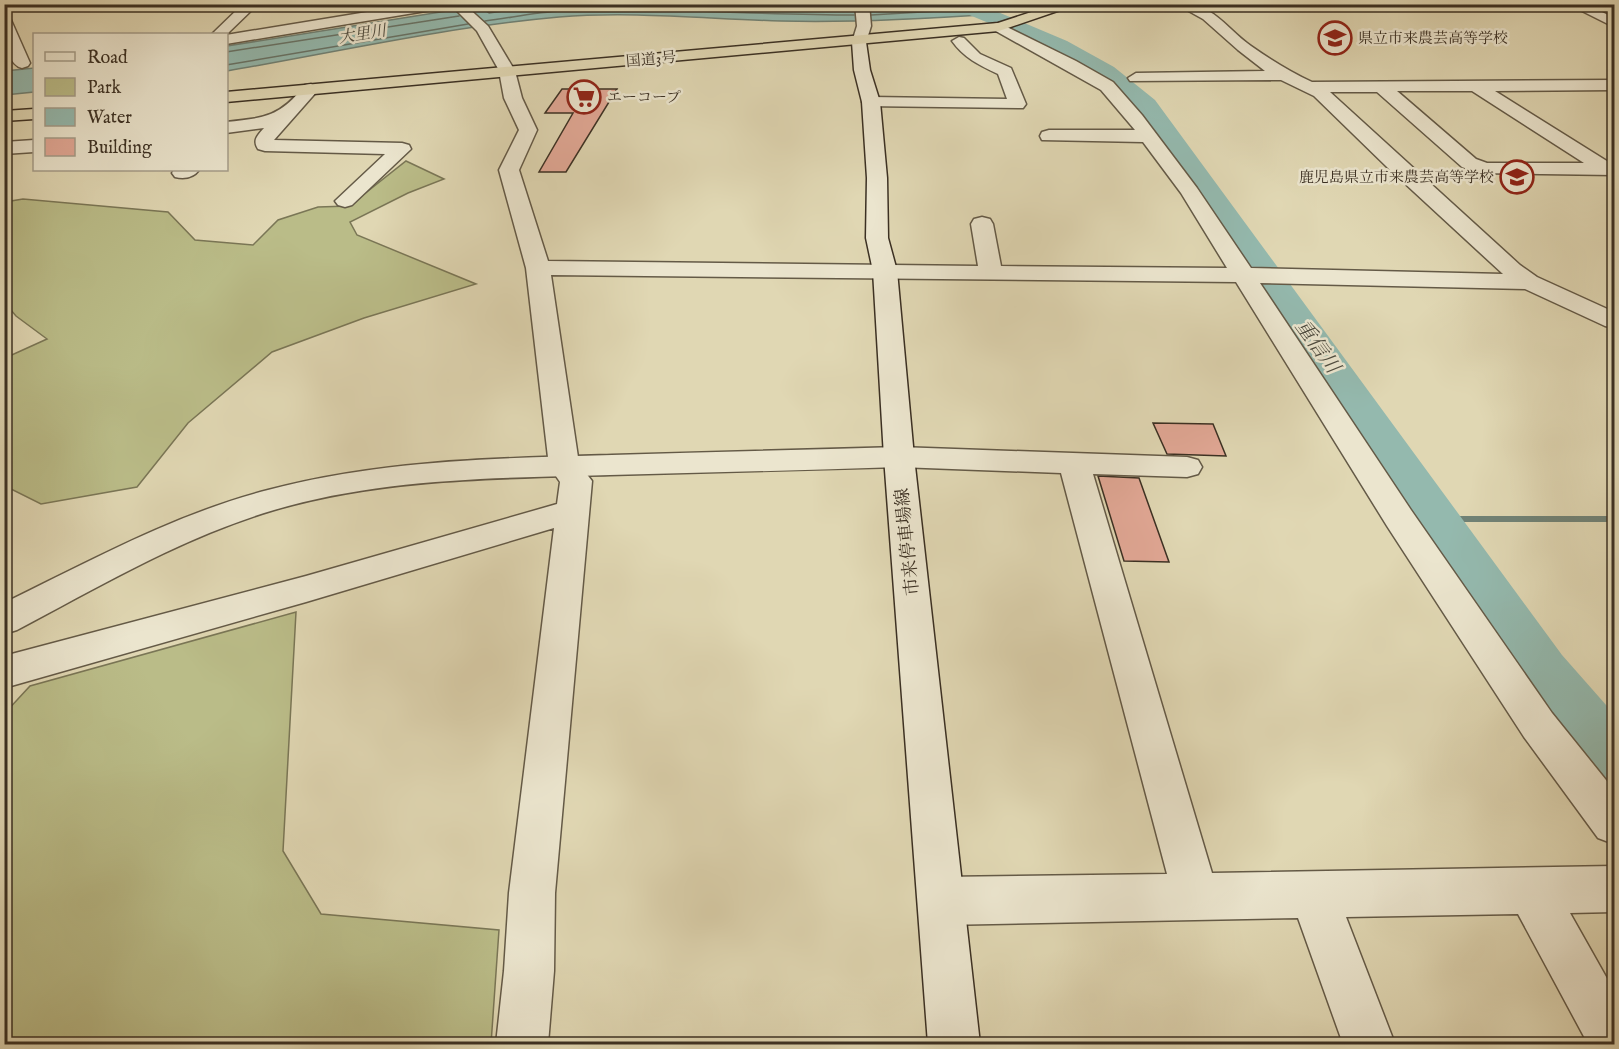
<svg xmlns="http://www.w3.org/2000/svg" width="1619" height="1049" font-family="'IM FELL English','Noto Serif JP',serif">
  <style>
    .green { fill: #babc88; stroke: #7a7656; stroke-width: 1.5 }
    .water { fill: #94b9ae; stroke: #708276; stroke-width: 1.5 }
    .lines { fill: none; stroke-linecap: round; stroke-linejoin: round }
    .shore { stroke: #687468; stroke-width: 1.5 }
    .stream { fill: #708276; fill-rule: evenodd }
    .river { fill: #94b9ae; fill-rule: evenodd }
    .building { fill: #e2a896; stroke: #3b3023; stroke-width: 1.5 }
    .minor-casing { stroke: #645a47; stroke-width: 3 }
    .tertiary-casing { stroke: #645a47; stroke-width: 3 }
    .secondary-casing { stroke: #3b3023; stroke-width: 3 }
    .trunk-casing { stroke: #3b3023; stroke-width: 3 }
    .minor { fill: #ebe5ce; fill-rule: evenodd }
    .tertiary { fill: #ebe5ce; fill-rule: evenodd }
    .secondary { fill: #ebe5ce; fill-rule: evenodd }
    .trunk { fill: #e0d7b3; fill-rule: evenodd }
    .labels { text-anchor: middle; stroke-width: 5; stroke-linejoin: round; paint-order: stroke }
    .far-poi-label { font-size: 15px; fill: #3b3023; stroke: #ebe5ce; text-anchor: start }
    .far-street-label { font-size: 15px; fill: #3b3023; stroke: #ebe5ce }
    .far-water-label { font-size: 16px; font-style: italic; fill: #4d4b3f; stroke: #ebe5ce }
    .street-label { font-size: 18px; fill: #3b3023; stroke: #ebe5ce }
    .water-label { font-size: 20px; font-style: italic; fill: #4d4b3f; stroke: #ebe5ce }
  </style>
  <rect width="100%" height="100%" fill="#e0d7b3"/>
  <filter id="stains"><feTurbulence type="fractalNoise" baseFrequency=".00333" numOctaves="4"/><feColorMatrix values="0 0 0 0 .2 0 0 0 0 .09 0 0 0 0 .02 0 0 0 .5 -.17"/></filter>
  <radialGradient id="worn" r=".72"><stop offset=".6" stop-color="#630" stop-opacity="0"/><stop offset="1" stop-color="#630" stop-opacity=".3"/></radialGradient>
  <path class="green" d="M406,161L444,179L408,193L350,222L357,235L476,284L364,318L272,352L188,423L137,487L41,504L5,486V358L47,339L16,316L5,303V202L23,199L168,212L195,240L253,245L278,220L318,207L349,206Z
    M296,612L283,851L321,914L499,930L491,1044H5V713L30,686Z"/>
  <path class="water" d="M508,4L998,5L995,14C924,19 853,23 781,21C708,19 632,11 559,17C447,27 336,52 227,71V46L478,6Z
    M34,68V92L5,95V71Z"/>
  <g class="lines">
    <path class="shore" d="M486,4V11L489,13L552,4
      M716,4L854,7
      M871,7L937,4
      M871,15L989,8L992,4
      M485,21C510,18 536,12 562,11C659,7 757,15 854,15
      M226,52L459,16
      M226,65L468,24"/>
    <path class="stream" d="M1437,516H1614V522H1437L1433,519Z"/>
    <path class="river" d="M950,4H979L1067,41L1114,67L1155,100L1562,655L1614,714V787L1592,779L1522,689L1323,384L1246,275L1136,111C1085,60 1019,36 953,8Z"/>
  </g>
  <path class="building" d="M562,89H617L566,172H539L573,113H545Z
    M1153,423L1213,424L1226,456L1167,454Z
    M1098,476L1139,478L1169,562L1124,561Z"/>
  <g class="lines">
    <defs>
      <path id="minor" d="M243,4H258L226,35L212,34Z
        M416,4H450L444,8L226,44V35Z
        M855,4H869L871,26L866,42L859,46L852,42L857,26Z
        M1176,4C1216,4 1222,25 1251,46C1271,60 1290,72 1312,82L1614,80V90L1495,91L1610,163H1614V175L1478,173L1462,167L1377,92H1330L1520,265L1537,277L1614,312V328L1605,326L1525,289L1260,283L1411,510L1552,713L1614,790V844L1598,838L1524,737L1387,526L1236,282L551,275L579,464L592,481L555,893L554,971L548,1044H496L504,971L509,893L554,528L306,602L4,688V656L306,576L557,504L560,482L549,466L526,268L499,170L519,130L504,98L499,71L501,68L507,66L515,71L522,98L537,130L519,170L548,261L978,266L971,224L974,219L982,217L990,219L993,224L1001,266L1227,268L1181,193L1143,142L1042,140L1040,136L1042,132L1049,130H1135L1101,90L994,30L992,27L994,24L999,23L1076,61L1113,82L1142,115L1197,188L1251,268L1503,274L1388,168L1314,96L1281,80L1130,81L1128,78L1136,73L1265,71L1238,50L1203,19ZM1397,91H1472L1584,163H1487L1476,159Z
        M1568,4H1586L1614,18V27Z
        M4,16L11,20L30,63L28,66L22,68C5,64 4,30 4,16Z
        M959,37L964,38L980,54L1011,68L1026,104L1023,108L865,106L862,102L865,98L871,97L1007,99L998,74C979,65 964,58 952,41Z
        M311,84L319,89L274,140L402,143L409,145L411,149L352,205L345,207L338,205L335,201L385,154L265,151L258,149C252,140 258,135 264,128L226,133V122C265,118 280,117 305,85Z
        M34,140V152L4,154V142Z
        M174,170H199C193,178 184,179 175,177L172,173Z
        M899,447L1187,457L1198,460L1202,467L1198,474L1187,477L1093,474L1212,873L1614,866V912L1570,913L1614,991V1044H1588L1518,914L1346,917L1395,1044H1343L1298,918L942,925L925,918L918,901L925,884L942,877L1167,874L1061,473L899,467L888,464L884,457L888,450Z"/>
      <path id="tertiary" d="M450,4H464L488,26L515,71L513,74H501L477,31Z
        M899,447L910,450L914,457L910,464L899,467C803,470 707,473 610,475C499,478 382,478 274,510C183,537 100,586 17,630L4,634V603C90,561 175,514 268,490C380,460 497,458 612,455C708,452 803,450 899,447Z"/>
      <path id="secondary" d="M859,38L866,42L870,70L880,102L887,178L888,238L897,271L914,457L980,1044H928L884,457L873,271L866,238L867,178L862,102L854,70L852,42Z"/>
      <path id="trunk" d="M1056,4H1078L999,31L226,102V92L998,23Z
        M34,109V119L4,121V111Z"/>
    </defs>
    <use href="#minor" class="minor-casing"/>
    <use href="#tertiary" class="tertiary-casing"/>
    <use href="#secondary" class="secondary-casing"/>
    <use href="#trunk" class="trunk-casing"/>
    <use href="#minor" class="minor"/>
    <use href="#tertiary" class="tertiary"/>
    <use href="#secondary" class="secondary"/>
    <use href="#trunk" class="trunk"/>
  </g>
  <defs>
    <symbol id="school-ring" viewBox="-11 -11 22 22"><circle r="9.5" fill="#ebe5ce" stroke="#8f2418" stroke-width="1.5"/><path d="M0-5L7-2L0 1L-7-2ZM-4 1L0 2.5L4 1V4Q0 6-4 4Z" fill="#8f2418"/></symbol>
    <symbol id="supermarket-ring" viewBox="-11 -11 22 22"><circle r="9.5" fill="#ebe5ce" stroke="#8f2418" stroke-width="1.5"/><path d="M-6-5.5h2.5l.6 2H6L4.5 2H-2.5L-4.4-4H-6ZM-1.5 3.2a1.3 1.3 0 1 0 .1 0ZM3 3.2a1.3 1.3 0 1 0 .1 0Z" fill="#8f2418"/></symbol>
  </defs>
  <g fill-rule="evenodd">
    <use href="#school-ring" x="1316" y="19" width="38" height="38"/>
    <use href="#supermarket-ring" x="565" y="78" width="38" height="38"/>
    <use href="#school-ring" x="1498" y="158" width="38" height="38"/>
  </g>
  <g class="labels">
    <g class="far-poi-label">
      <text x="1358" y="43">県立市来農芸高等学校</text>
      <text x="607" y="102">エーコープ</text>
      <text x="1494" y="182" text-anchor="end">鹿児島県立市来農芸高等学校</text>
    </g>
    <g class="far-street-label">
      <text transform="translate(651 59) rotate(-5)" y="5">国道3号</text>
    </g>
    <g class="far-water-label">
      <text transform="translate(362 33) rotate(-9)" y="6">大里川</text>
    </g>
    <g class="street-label">
      <text transform="translate(907 542) rotate(-96)" y="6">市来停車場線</text>
    </g>
    <g class="water-label">
      <text transform="translate(1318 346) rotate(54)" y="7">重信川</text>
    </g>
  </g>
  <rect width="1619" height="1049" fill="none" stroke="#e0d7b3" stroke-width="24"/>
  <rect x="6" y="6" width="1607" height="1037" fill="none" stroke="#3b3023" stroke-width="3"/>
  <rect x="12" y="12" width="1595" height="1025" fill="none" stroke="#3b3023" stroke-width="1.5"/>
  <rect x="33" y="33" width="195" height="138" fill="#ebe5ce" stroke="#a59d8a" stroke-width="1.5"/>
  <rect x="45" y="52" width="30" height="9" fill="#ebe5ce" stroke="#a59d8a" stroke-width="1.5"/>
  <text x="87" y="63" font-size="18" fill="#3b3023">Road</text>
  <rect x="45" y="78" width="30" height="18" fill="#babc88" stroke="#a59d8a" stroke-width="1.5"/>
  <text x="87" y="93" font-size="18" fill="#3b3023">Park</text>
  <rect x="45" y="108" width="30" height="18" fill="#94b9ae" stroke="#a59d8a" stroke-width="1.5"/>
  <text x="87" y="123" font-size="18" fill="#3b3023">Water</text>
  <rect x="45" y="138" width="30" height="18" fill="#e2a896" stroke="#a59d8a" stroke-width="1.5"/>
  <text x="87" y="153" font-size="18" fill="#3b3023">Building</text>
  <rect width="100%" height="100%" filter="url(#stains)"/>
  <rect width="100%" height="100%" fill="url(#worn)"/>
</svg>
